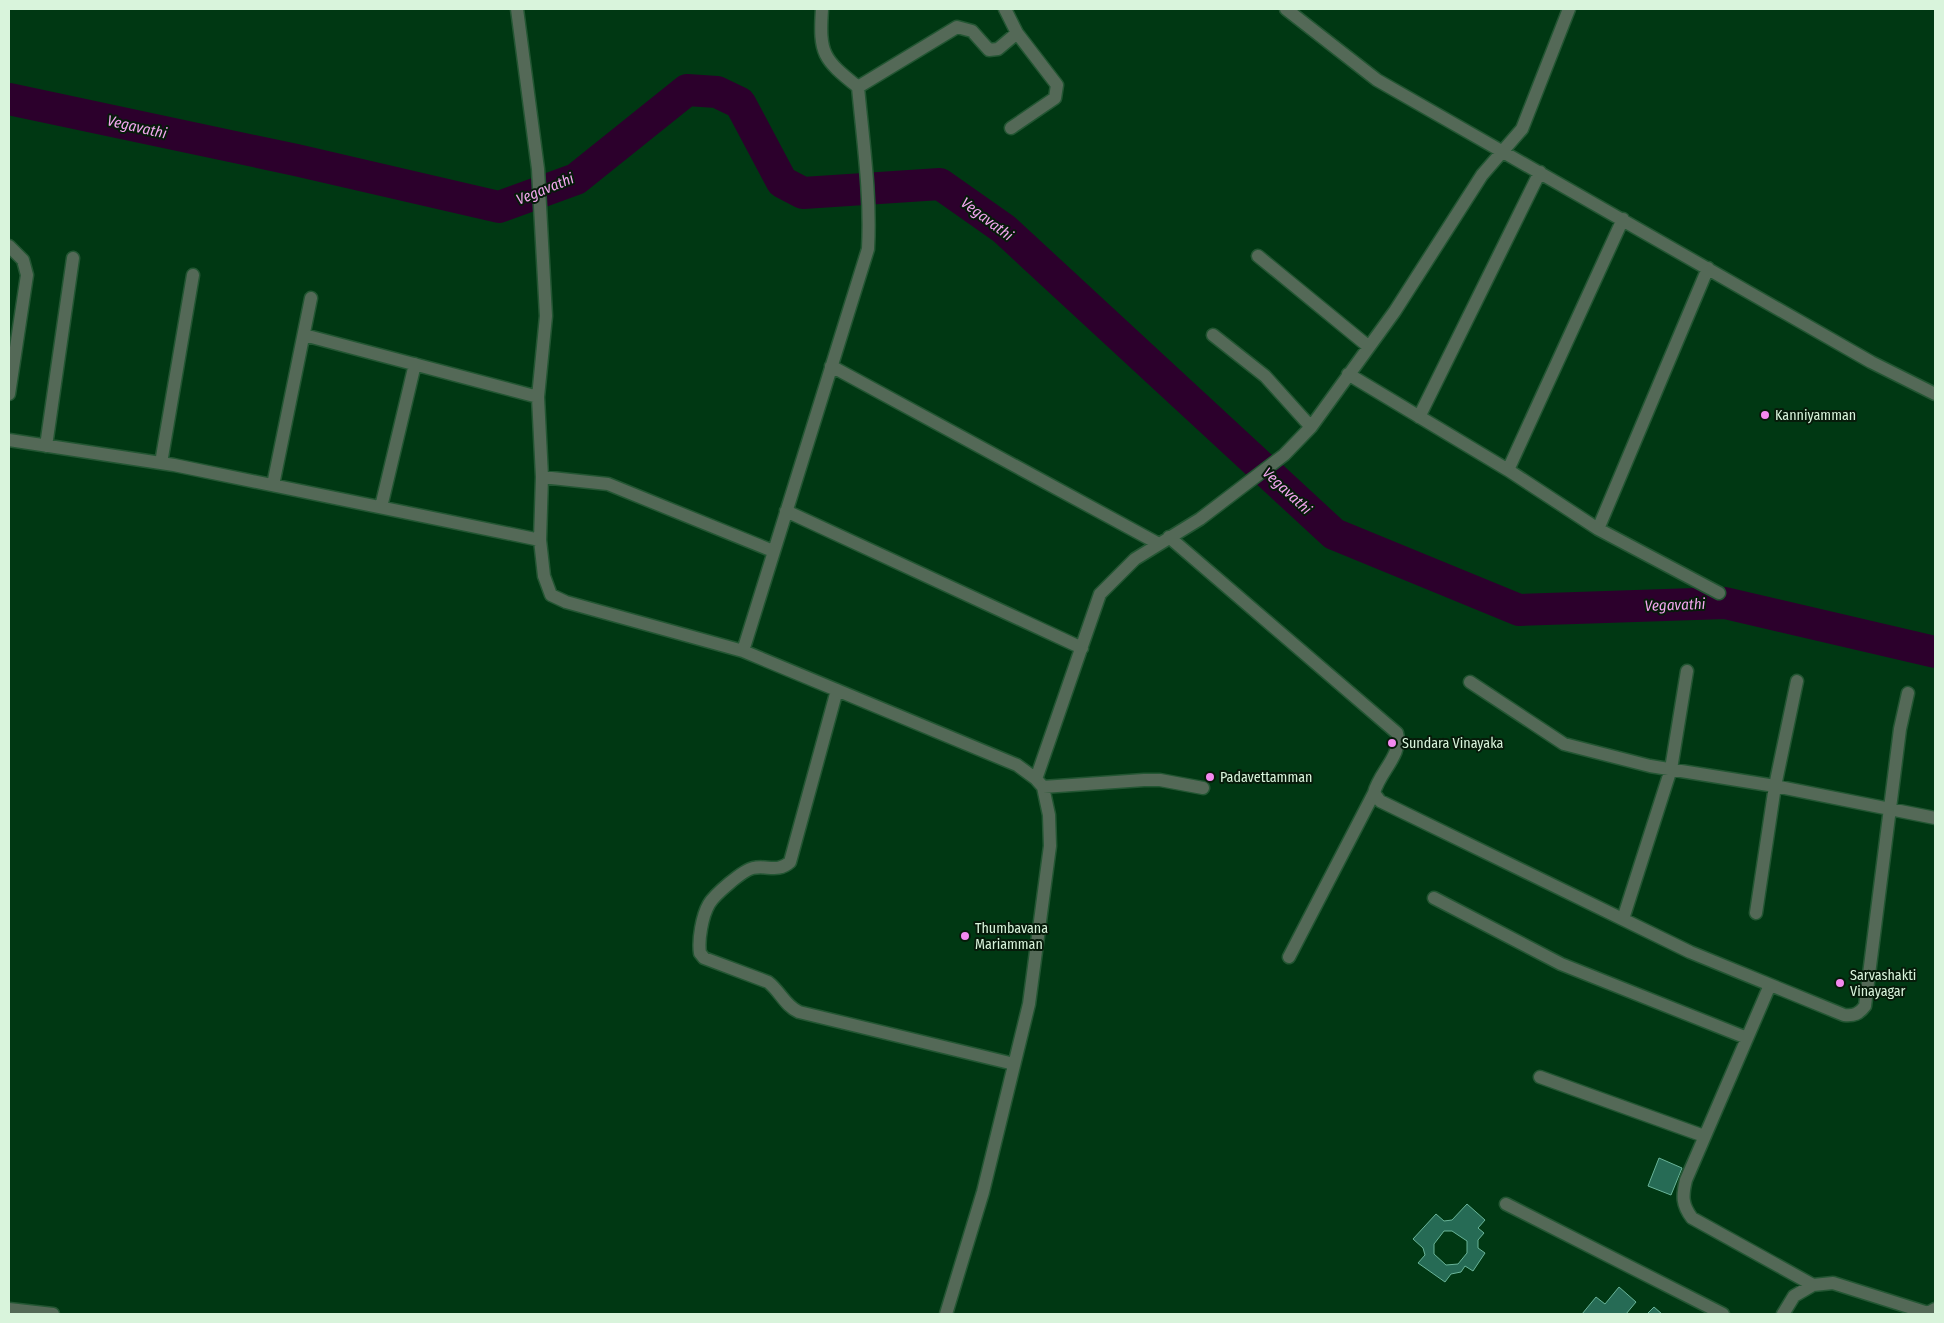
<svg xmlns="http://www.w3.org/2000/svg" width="1944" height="1323" font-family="'Fira Sans Condensed',sans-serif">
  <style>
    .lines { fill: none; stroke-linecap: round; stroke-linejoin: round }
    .river { stroke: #2c002c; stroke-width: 32 }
    .building { fill: #266b55; stroke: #69b499; fill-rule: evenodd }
    .minor-casing { stroke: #235633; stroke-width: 15 }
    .minor { stroke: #546957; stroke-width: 12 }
    .poi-dot { fill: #f489f0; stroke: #061b0a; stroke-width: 2 }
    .labels { text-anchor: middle; stroke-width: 4; stroke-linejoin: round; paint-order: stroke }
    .poi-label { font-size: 14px; fill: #d9f4dc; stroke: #061b0a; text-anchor: start }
    .water-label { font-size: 15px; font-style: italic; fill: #f3a7ef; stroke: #061b0a }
  </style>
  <rect width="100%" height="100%" fill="#003813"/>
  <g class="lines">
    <path class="river" d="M9,99L296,160L499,207L576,179L687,90L717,92L740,103L782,182L803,193L940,184L1004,229L1334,534L1519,610L1725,603L1935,652"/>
  </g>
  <path class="building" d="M1659,1158L1682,1168L1671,1195L1648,1186Z
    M1467,1204L1485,1220L1478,1228L1484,1233L1478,1240V1248L1485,1253L1473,1271L1465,1266L1461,1272L1451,1274L1445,1282L1418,1263L1425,1255L1423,1248L1413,1239L1436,1214L1444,1221L1452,1220ZM1444,1231H1452L1467,1241V1253L1458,1264L1446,1265L1434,1254V1244Z
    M1619,1287L1636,1302L1626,1314H1582L1596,1297L1605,1304Z
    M1654,1307L1662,1314H1647Z"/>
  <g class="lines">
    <defs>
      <path id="minor" d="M517,9L538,169L546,316L538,397L542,477L540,540L544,576L551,595L566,602L743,651L1017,765L1036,779L1043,787L1049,815L1050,846L1029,1004L983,1192L946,1314
        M822,9C819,54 823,59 858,87
        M1286,9L1377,80L1871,362L1935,394
        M1011,128L1055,98L1057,85L1017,33
        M9,246L23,260L27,275L9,394
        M1258,256L1369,347
        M304,335L538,397
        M1213,335L1265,376L1311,427
        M831,366L1159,544
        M1348,374L1508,470L1623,219
        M1419,417L1540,172
        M9,440L174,465L540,540
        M46,446L73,258
        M161,463L193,275
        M1508,470L1598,529L1708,268
        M542,477L608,484L773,551
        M273,485L311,298
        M381,507L415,364
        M786,511L1082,648
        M1598,529L1719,593
        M1169,537L1397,733C1403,755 1379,772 1374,793L1380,801L1690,952L1844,1015C1854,1016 1859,1014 1865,1006L1900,729L1908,693
        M743,651L868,249C871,195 863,141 858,87L957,27L972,31L989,50L998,49L1017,33L1005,9
        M1797,681L1775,786L1935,818
        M1470,682L1564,744L1650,766L1775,786L1756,913
        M837,690L790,862C778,873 767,865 753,868C743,870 714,895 709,904C702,916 698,940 700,953L704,958L768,982C780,991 785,1006 799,1012L1014,1064
        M1036,779L1100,594L1135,559L1200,519L1284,455L1311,427L1395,311L1482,175L1522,129L1569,9
        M1043,787L1144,780H1160L1203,788
        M1434,898L1561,964L1747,1038
        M1623,919L1671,769L1687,671
        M1289,957L1374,793
        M1770,985L1686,1180C1682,1196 1682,1205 1692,1218L1813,1285
        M1540,1077L1704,1136
        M1506,1204L1723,1314
        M9,1309L53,1314
        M1783,1314L1794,1296L1813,1285L1833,1283L1928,1313L1935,1309"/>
    </defs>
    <use href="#minor" class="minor-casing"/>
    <use href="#minor" class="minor"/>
  </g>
  <g class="poi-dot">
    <circle cx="1765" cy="415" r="5"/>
    <circle cx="1392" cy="743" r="5"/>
    <circle cx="1210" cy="777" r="5"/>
    <circle cx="965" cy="936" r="5"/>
    <circle cx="1840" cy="983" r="5"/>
  </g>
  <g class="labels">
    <g class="poi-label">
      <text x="1775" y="420">Kanniyamman</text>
      <text x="1402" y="748">Sundara Vinayaka</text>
      <text x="1220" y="782">Padavettamman</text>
      <text x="975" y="933">Thumbavana<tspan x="975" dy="16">Mariamman</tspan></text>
      <text x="1850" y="980">Sarvashakti<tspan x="1850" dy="16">Vinayagar</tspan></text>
    </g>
    <g class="water-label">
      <text transform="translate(137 127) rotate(13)" y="5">Vegavathi</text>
      <text transform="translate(545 189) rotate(-22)" y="5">Vegavathi</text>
      <text transform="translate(987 219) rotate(37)" y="5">Vegavathi</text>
      <text transform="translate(1287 491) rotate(43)" y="5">Vegavathi</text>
      <text transform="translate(1675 605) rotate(-2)" y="5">Vegavathi</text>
    </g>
  </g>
  <rect width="1944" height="1323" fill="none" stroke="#d9f4dc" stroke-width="20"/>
</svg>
